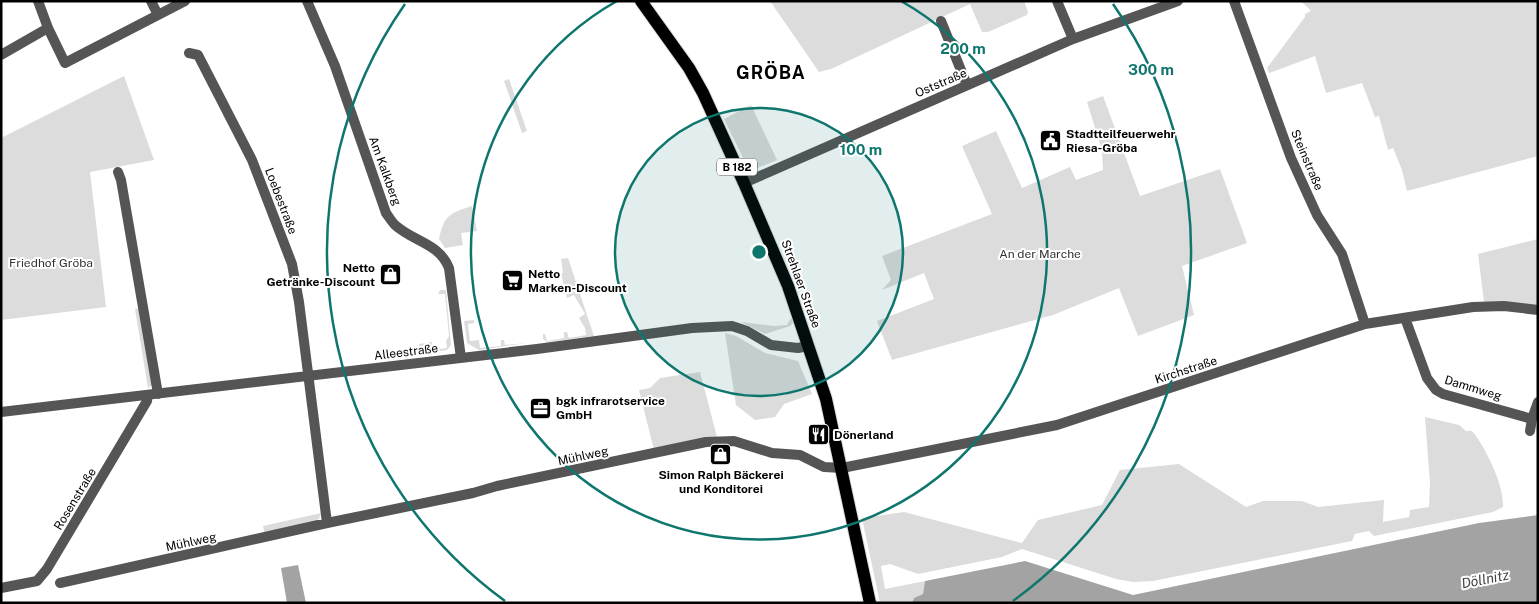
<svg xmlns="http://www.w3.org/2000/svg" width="1539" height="604" font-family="'Public Sans',sans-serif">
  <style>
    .green { fill: #dcdcdc }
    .water { fill: #a3a3a3 }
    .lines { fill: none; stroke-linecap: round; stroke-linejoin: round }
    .primary-casing { stroke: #dbdbdb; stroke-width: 14 }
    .minor { stroke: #555; stroke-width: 10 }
    .primary { stroke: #000; stroke-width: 12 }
    .ring { fill: none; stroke: #0f766e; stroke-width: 2.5 }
    .labels { text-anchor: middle; stroke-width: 4; stroke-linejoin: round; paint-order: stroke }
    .shield { fill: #fff; stroke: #4c4c4c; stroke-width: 1 }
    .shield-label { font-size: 11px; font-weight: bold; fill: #000 }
    .street-label { font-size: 12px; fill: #000; stroke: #fff }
    .poi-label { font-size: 12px; font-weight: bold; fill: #000; stroke: #fff; text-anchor: start }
    .park-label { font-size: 12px; fill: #333; stroke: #fff }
    .water-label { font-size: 14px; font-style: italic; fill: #444; stroke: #fff }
    .district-label { font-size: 18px; font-weight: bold; letter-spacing: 1px; fill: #000; stroke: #fff }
    .centre { fill: #0f766e; stroke: #fff; stroke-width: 2.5 }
    .ring-label { font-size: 15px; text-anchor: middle; font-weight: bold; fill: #0f766e; stroke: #fff; stroke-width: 4; stroke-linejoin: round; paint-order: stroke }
  </style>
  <rect width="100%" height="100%" fill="#fff"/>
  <path class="green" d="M770,1H1024L1028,12L1027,15L988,32H982L970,4L831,69L819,72Z
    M1301,1H1538V156L1407,191L1402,170L1393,148L1388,150L1379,116L1375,117L1362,83L1326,93L1315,56L1269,73L1267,68L1305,17V14L1311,11Z
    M124,76L154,160L90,172L106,307L1,320V138Z
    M509,79L527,131L522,133L504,81Z
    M1103,96L1140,196L1220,169L1247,243L1182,266L1194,315L1138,336L1119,288L1053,315L892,360L877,321L934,299L924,273L882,290L891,280L882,256L992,214L962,146L996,131L1022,188L1070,167L1076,180L1103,170L1102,150L1087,102Z
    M751,105L777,160L755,169L747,166L724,119Z
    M472,206L477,231L461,233L463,245L445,248L439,239C444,215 450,213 472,206Z
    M1538,239V307L1484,302L1478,254Z
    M568,258L594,336L547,342L543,339V334H545L547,341L564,338V332H567L569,338L586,335L585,328L579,318L585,314L574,295L567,298L561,273H563L561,259Z
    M440,290H446L451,345L447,350L420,354L419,344L432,342L433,350L447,348L446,341L449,336L445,294H438Z
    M140,308L153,384L148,388L135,309Z
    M791,318L793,323L790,326L765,334L741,322L774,326L787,325Z
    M474,320V323L468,324L470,341L479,340L480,348L501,346V340H504L505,345L527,343L479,350L467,343L464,321Z
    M725,333L736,336L765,353L798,361L812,394L784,404L775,417L755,420L736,405Z
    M700,372L717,437L654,450L639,390L650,388L660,378Z
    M1425,417L1459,425L1466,431H1472C1486,448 1504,485 1503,507L1493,512L1374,536L1369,531L1355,534L1352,541L1153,581L1133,582L1116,579L1022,549L1002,557L918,574L890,564L881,566L885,589L925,581L923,594L914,598L912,603H880L862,518L904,512L1022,543L1038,520L1102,505L1120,470L1179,464L1246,507L1263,501H1302L1318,507L1384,500L1383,522L1409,517L1410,510L1429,507L1430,484Z
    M321,513L319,519L265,535L263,526Z"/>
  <path class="water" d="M1538,515V603H912L914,598L923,594L925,581L1025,561L1133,595L1479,523Z
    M298,565L306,603H287L281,568Z"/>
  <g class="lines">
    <defs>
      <path id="primary" d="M641,1L689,68L703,93L744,183L788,286L826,399L870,603"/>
    </defs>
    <use href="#primary" class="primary-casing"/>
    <path class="minor" d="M38,1L48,28L65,63L185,1
      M151,1L158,15
      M307,1L335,66L386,213C389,217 392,222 395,225C414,242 439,243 449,268L461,358
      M1057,1L1073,39
      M1234,1L1291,158L1317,215L1342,254L1365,324
      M941,21L967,85
      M189,53L198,55L252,160L292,264L299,302L327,523
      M1,55L48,28
      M118,172L121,180L158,394
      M744,183L1073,39L1178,1
      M1405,318L1427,378L1436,390L1443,394L1532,419L1538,402
      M1,412L537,349L692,328L732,326L747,331L771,345L798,348L808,346
      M1530,431L1532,419
      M60,583L327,523L473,493L497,486L706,442L734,441L772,453L800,455L824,467L842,468L1057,425L1365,324L1473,307L1504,306L1538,310
      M1,588L37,581L47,569L147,401L148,395"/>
    <use href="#primary" class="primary"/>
  </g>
  <circle cx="759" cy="252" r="144" fill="#0f766e" fill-opacity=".12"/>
  <g class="ring">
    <circle cx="759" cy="252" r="144"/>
    <path d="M901 1A288 288 0 1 1 617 1"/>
    <path d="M505 601A432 432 0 0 1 405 4M1113 4A432 432 0 0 1 1013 601"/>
  </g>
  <defs>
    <symbol id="civic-square" viewBox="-11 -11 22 22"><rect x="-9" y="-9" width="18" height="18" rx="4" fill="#000" stroke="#fff"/><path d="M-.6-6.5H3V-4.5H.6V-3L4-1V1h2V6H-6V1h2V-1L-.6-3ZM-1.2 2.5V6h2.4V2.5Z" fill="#fff"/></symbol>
    <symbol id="shop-square" viewBox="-11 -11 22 22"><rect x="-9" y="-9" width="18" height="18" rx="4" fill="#000" stroke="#fff"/><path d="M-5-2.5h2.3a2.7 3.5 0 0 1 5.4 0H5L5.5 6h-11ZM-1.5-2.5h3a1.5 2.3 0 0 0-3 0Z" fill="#fff"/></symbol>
    <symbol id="supermarket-square" viewBox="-11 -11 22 22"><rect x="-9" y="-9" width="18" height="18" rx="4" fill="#000" stroke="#fff"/><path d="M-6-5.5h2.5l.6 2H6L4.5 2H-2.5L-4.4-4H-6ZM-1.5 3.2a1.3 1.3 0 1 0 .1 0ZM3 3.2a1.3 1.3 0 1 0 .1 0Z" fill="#fff"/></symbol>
    <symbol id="office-square" viewBox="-11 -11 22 22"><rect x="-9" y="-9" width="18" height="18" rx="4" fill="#000" stroke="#fff"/><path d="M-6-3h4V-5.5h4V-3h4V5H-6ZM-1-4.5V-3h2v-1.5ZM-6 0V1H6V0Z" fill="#fff"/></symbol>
    <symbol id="restaurant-square" viewBox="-11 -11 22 22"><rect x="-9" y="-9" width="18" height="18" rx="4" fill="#000" stroke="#fff"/><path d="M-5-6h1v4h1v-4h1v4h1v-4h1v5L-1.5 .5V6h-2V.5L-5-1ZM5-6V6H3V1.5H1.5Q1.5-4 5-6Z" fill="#fff"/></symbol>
  </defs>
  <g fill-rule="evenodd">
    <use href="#civic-square" x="1038" y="128" width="25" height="25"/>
    <use href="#shop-square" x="378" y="262" width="25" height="25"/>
    <use href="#supermarket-square" x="500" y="268" width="25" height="25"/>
    <use href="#office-square" x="528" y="396" width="25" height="25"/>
    <use href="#restaurant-square" x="806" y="422" width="25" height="25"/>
    <use href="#shop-square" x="708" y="442" width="25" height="25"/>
  </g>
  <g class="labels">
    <rect class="shield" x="717" y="158.5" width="40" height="17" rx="4"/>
    <g class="shield-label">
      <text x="737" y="171">B 182</text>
    </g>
    <g class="street-label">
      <text transform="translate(941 83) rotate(-23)" y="4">Oststraße</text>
      <text transform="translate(1307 160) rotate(67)" y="4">Steinstraße</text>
      <text transform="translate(385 171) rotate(70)" y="4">Am Kalkberg</text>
      <text transform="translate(281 201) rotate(69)" y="4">Loebestraße</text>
      <text transform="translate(801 284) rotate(70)" y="4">Strehlaer Straße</text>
      <text transform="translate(406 352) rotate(-7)" y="4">Alleestraße</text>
      <text transform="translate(1186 370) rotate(-18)" y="4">Kirchstraße</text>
      <text transform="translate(1473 388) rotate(17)" y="4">Dammweg</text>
      <text transform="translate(583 456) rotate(-12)" y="4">Mühlweg</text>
      <text transform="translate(75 499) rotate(-59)" y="4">Rosenstraße</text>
      <text transform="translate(191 542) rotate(-12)" y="4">Mühlweg</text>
    </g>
    <g class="poi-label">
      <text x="1066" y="138">Stadtteilfeuerwehr<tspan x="1066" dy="14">Riesa-Gröba</tspan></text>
      <text x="375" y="272" text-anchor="end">Netto<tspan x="375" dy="14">Getränke-Discount</tspan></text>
      <text x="528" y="278">Netto<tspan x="528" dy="14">Marken-Discount</tspan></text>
      <text x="556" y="405">bgk infrarotservice<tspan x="556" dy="14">GmbH</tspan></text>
      <text x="834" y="439">Dönerland</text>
      <text x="721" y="479" text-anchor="middle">Simon Ralph Bäckerei<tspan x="721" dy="14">und Konditorei</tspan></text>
    </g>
    <g class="park-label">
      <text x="1040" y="258">An der Marche</text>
      <text x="51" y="267">Friedhof Gröba</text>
    </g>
    <g class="water-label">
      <text transform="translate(1485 579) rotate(-11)" y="5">Döllnitz</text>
    </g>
    <g class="district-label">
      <text x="771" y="79">GRÖBA</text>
    </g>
  </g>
  <circle cx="759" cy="252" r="8" class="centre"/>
  <g class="ring-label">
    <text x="963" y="54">200 m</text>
    <text x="1151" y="75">300 m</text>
    <text x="861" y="155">100 m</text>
  </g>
  <rect width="1539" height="604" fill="none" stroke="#000000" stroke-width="5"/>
</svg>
